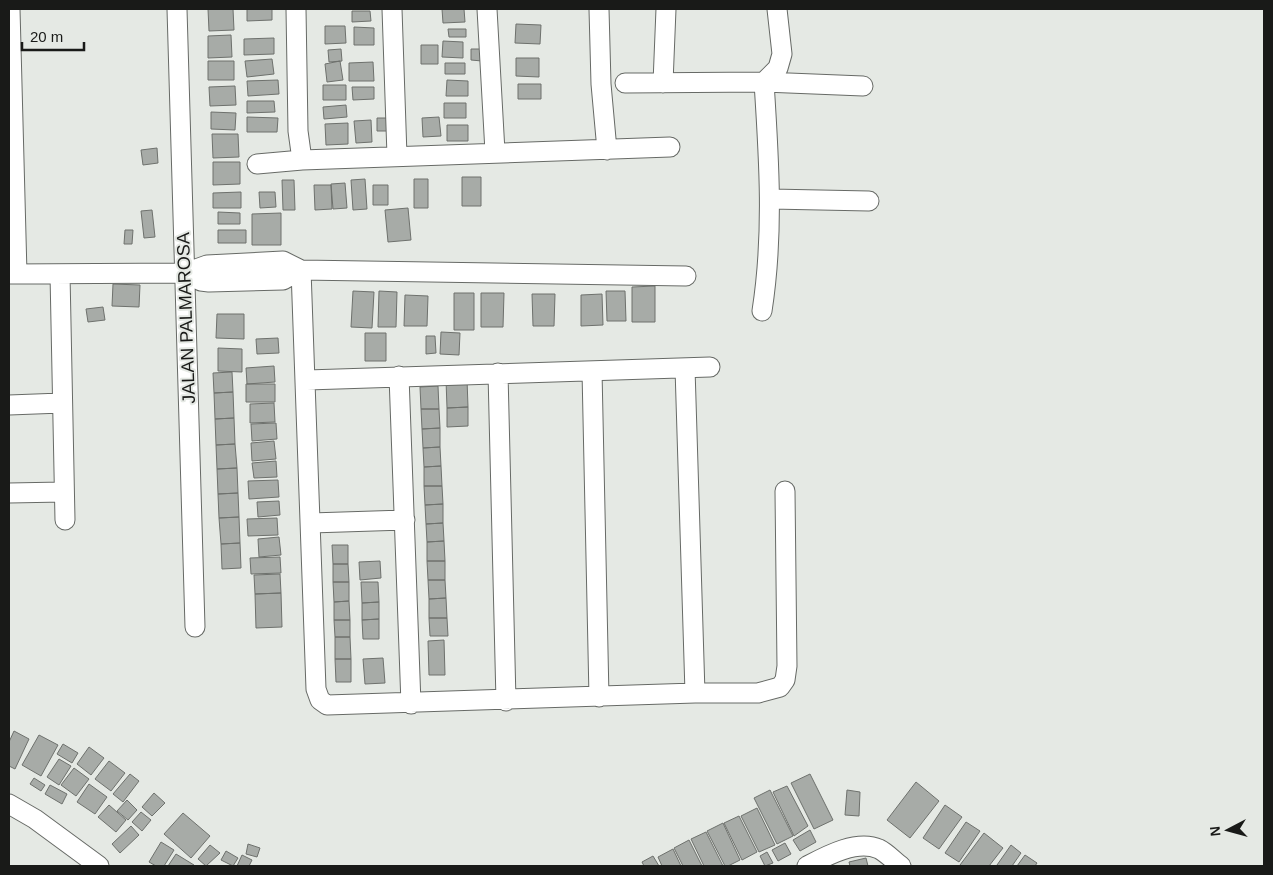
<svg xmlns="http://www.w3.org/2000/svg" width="1273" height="875" font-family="Helvetica,sans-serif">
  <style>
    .building { fill: #a7aba7; stroke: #6e716d }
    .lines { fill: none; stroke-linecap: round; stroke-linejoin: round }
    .minor-casing { stroke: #676a66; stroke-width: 21 }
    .minor { stroke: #fff; stroke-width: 19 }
    .labels { text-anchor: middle; stroke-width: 4; stroke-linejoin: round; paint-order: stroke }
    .street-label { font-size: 18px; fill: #191a18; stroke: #e5e9e4 }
  </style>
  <rect width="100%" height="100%" fill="#e5e9e4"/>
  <path class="building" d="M208,9H233L234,30L209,31Z
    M247,9H272V20L247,21Z
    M442,9H464L465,22L443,23Z
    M352,11H370L371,21L352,22Z
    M516,24L541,25L540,44L515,43Z
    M325,26H345L346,43L325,44Z
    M354,27L374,28V45H354Z
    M448,29H466V37H449Z
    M231,35L232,57L208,58V36Z
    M274,38V54L244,55V39Z
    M443,41L463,42V58L442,57Z
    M421,45H438V64H421Z
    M341,49L342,61L329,62L328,50Z
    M471,49H481L482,61L471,60Z
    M516,58H539V77L516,76Z
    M272,59L274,74L247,77L245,61Z
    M208,61H234V80H208Z
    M340,61L343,80L327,82L325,64Z
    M373,62L374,81H349V63Z
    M445,63H465V74H445Z
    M278,80L279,94L248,96L247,81Z
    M447,80L468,81V96H446Z
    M518,84H541V99H518Z
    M323,85H346V100H323Z
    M235,86L236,105L210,106L209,87Z
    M352,87H374V99L353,100Z
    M247,101H274L275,112L247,113Z
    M444,103H466V118H444Z
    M346,105L347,117L324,119L323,107Z
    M211,112L236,113L235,130L211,129Z
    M247,117L278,118L277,132H247Z
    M439,117L441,136L423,137L422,118Z
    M377,118H388V131H377Z
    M371,120L372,142L356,143L354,121Z
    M348,123V144L326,145L325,124Z
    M447,125H468V141H447Z
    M212,134H238L239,157L213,158Z
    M157,148L158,163L143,165L141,150Z
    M213,162H240V184L213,185Z
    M462,177H481V206H462Z
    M365,179L367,209L353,210L351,180Z
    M414,179H428V208H414Z
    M282,180H294L295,210H283Z
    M345,183L347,208L333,209L331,184Z
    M314,185H331L332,209L315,210Z
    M373,185H388V205H373Z
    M241,192V208H213V193Z
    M259,192H275L276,207L260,208Z
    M408,208L411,240L388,242L385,210Z
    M152,210L155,237L144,238L141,211Z
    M218,212L240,213V224H218Z
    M281,213V245H252V214Z
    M125,230H133L132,244H124Z
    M218,230H246V243H218Z
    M113,284L140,285L139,307L112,306Z
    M655,286V322H632V287Z
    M353,291L374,292L372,328L351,327Z
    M379,291L397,292L396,327H378Z
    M606,291H625L626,321H607Z
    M454,293H474V330H454Z
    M481,293H504L503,327H481Z
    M532,294H555L554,326H533Z
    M602,294L603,325L581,326V295Z
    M405,295L428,296L427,326H404Z
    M103,307L105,320L88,322L86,309Z
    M217,314H244V339L216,338Z
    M441,332L460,333L459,355L440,354Z
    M365,333H386V361H365Z
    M426,336H435L436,353L426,354Z
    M278,338L279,353L257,354L256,339Z
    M218,348L242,349V372L218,371Z
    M274,366L275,382L247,384L246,368Z
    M232,372L233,392L214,393L213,373Z
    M467,379L468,407L447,408L446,380Z
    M246,384H275V402H246Z
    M438,386L439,409H421L420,387Z
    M233,392L234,418L215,419L214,393Z
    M274,403L275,422L250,423V404Z
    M468,407V426L447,427V408Z
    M421,409H439L440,428L422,429Z
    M234,418L235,444L216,445L215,419Z
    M276,423L277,439L252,441L251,424Z
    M440,428V447L423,448L422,429Z
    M274,441L276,459L252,461L251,443Z
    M235,444L237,468L217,469L216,445Z
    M440,447L441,466L424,467L423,448Z
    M276,461L277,477L254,478L252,463Z
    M441,466L442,486H424V467Z
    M237,468L238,493L218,494L217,469Z
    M278,480L279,497L249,499L248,481Z
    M424,486H442L443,504L425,505Z
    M238,493L239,517L219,518L218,494Z
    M279,501L280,515L258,517L257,502Z
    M443,504V523L426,524L425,505Z
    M239,517L240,543L221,544L219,518Z
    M277,518L278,535L248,536L247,519Z
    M443,523L444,541L427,542L426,524Z
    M279,537L281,555L259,557L258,539Z
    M444,541L445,561H427V542Z
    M240,543L241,568L222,569L221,544Z
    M332,545H348V564H333Z
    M280,557L281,573L251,574L250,558Z
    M380,561L381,578L360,580L359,562Z
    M427,561H445V580H428Z
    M333,564H348L349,582H333Z
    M280,574L281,593L255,594L254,575Z
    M428,580H445L446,598L429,599Z
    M333,582H349V601L334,602Z
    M361,582H378L379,602L362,603Z
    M281,593L282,627L256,628L255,594Z
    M446,598L447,618H429V599Z
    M349,601L350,620H334V602Z
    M379,602V619L362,620V603Z
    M429,618H447L448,636H430Z
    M379,619V639H363L362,620Z
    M334,620H350V637H335Z
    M335,637H350L351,659H335Z
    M444,640L445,675H429L428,641Z
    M383,658L385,683L365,684L363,659Z
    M335,659H351V682H336Z
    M14,731L29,739L15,769L9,766V742Z
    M39,735L58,745L41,776L22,765Z
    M63,744L78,753L72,763L57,754Z
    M89,747L104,758L91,775L77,764Z
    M59,759L71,766L59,785L47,777Z
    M109,761L125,773L111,791L95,779Z
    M74,768L89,779L76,796L61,785Z
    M130,774L139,781L123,802L113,794Z
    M810,774L833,820L814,829L791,783Z
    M34,778L45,785L41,791L30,784Z
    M916,782L939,801L910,838L887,820Z
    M89,784L107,797L95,814L77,802Z
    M50,785L67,794L62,804L45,794Z
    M787,786L808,826L794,836L773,792Z
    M770,790L793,836L777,844L754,798Z
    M847,790L860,792L859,816L845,815Z
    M154,793L165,803L152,816L142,807Z
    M127,800L137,810L128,820L117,811Z
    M109,805L126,820L116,832L98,817Z
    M945,805L962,817L939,849L923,838Z
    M757,808L775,845L759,852L741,816Z
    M141,812L151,820L142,831L132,822Z
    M183,813L210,836L191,858L164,834Z
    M739,816L757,852L742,860L724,823Z
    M966,822L980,831L959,862L945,853Z
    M723,823L740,860L728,866H725L707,831Z
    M131,826L139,835L120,853L112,844Z
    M810,830L816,842L800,851L793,840Z
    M706,832L723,866H704L691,839Z
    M984,833L1003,848L989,866H962L960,865Z
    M689,840L702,866H683L674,848Z
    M161,842L174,850L164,866H156L149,862Z
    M785,843L791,854L778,861L772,850Z
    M248,844L260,848L257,857L246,854Z
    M210,845L220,853L206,866L198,859Z
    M1011,845L1021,853L1012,866H998L997,865Z
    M673,849L681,866H662L658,857Z
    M226,851L238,858L233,866L221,860Z
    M767,852L773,863L765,866L760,856Z
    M176,854L194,865L193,866H168Z
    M242,855L252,860L249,866H237Z
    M1025,855L1037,863L1035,866H1017Z
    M653,856L659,866H644L642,862Z
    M866,858L868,866H850L849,862Z"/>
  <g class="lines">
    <defs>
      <path id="minor" d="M10,9L17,274
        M177,9L195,627
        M296,9L298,131L302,160L670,147
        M392,9L397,156
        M487,9L495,152
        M599,9L601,84L607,150
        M625,83L764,82L863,86
        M663,83L666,9
        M257,164L302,160
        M771,199L869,201
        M301,270L316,689L320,700L327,705L695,693H758L780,687L785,680L787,666L785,491
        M185,273L201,281L209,282L283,280L301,270
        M9,274L185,273L207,265L283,261L301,270L686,276
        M60,274L65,520
        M762,311C774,234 769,159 764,82L778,68L782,54L777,9
        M685,368L695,693
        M592,371L599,697
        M498,373L506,701
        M399,376L411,704
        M307,380L710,367
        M9,405L62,403
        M9,493L63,492
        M311,523L405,520
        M9,804L35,819L99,866
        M807,866C826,856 857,839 879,849C887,853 894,861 901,866"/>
    </defs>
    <use href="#minor" class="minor-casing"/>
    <use href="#minor" class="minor"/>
  </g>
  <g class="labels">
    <g class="street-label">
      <text transform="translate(186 318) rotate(-92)" y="6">JALAN PALMAROSA</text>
    </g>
  </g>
  <rect width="1273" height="875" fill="none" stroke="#191a18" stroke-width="20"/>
  <g transform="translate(1228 830) rotate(264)" stroke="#e5e9e4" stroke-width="4" paint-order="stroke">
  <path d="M0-4L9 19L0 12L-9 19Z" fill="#191a18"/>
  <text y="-8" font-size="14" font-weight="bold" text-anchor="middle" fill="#191a18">N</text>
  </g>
  <path d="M22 42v8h62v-8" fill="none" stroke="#191a18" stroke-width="2.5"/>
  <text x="30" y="42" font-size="15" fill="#191a18" stroke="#e5e9e4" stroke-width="4" paint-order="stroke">20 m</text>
</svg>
